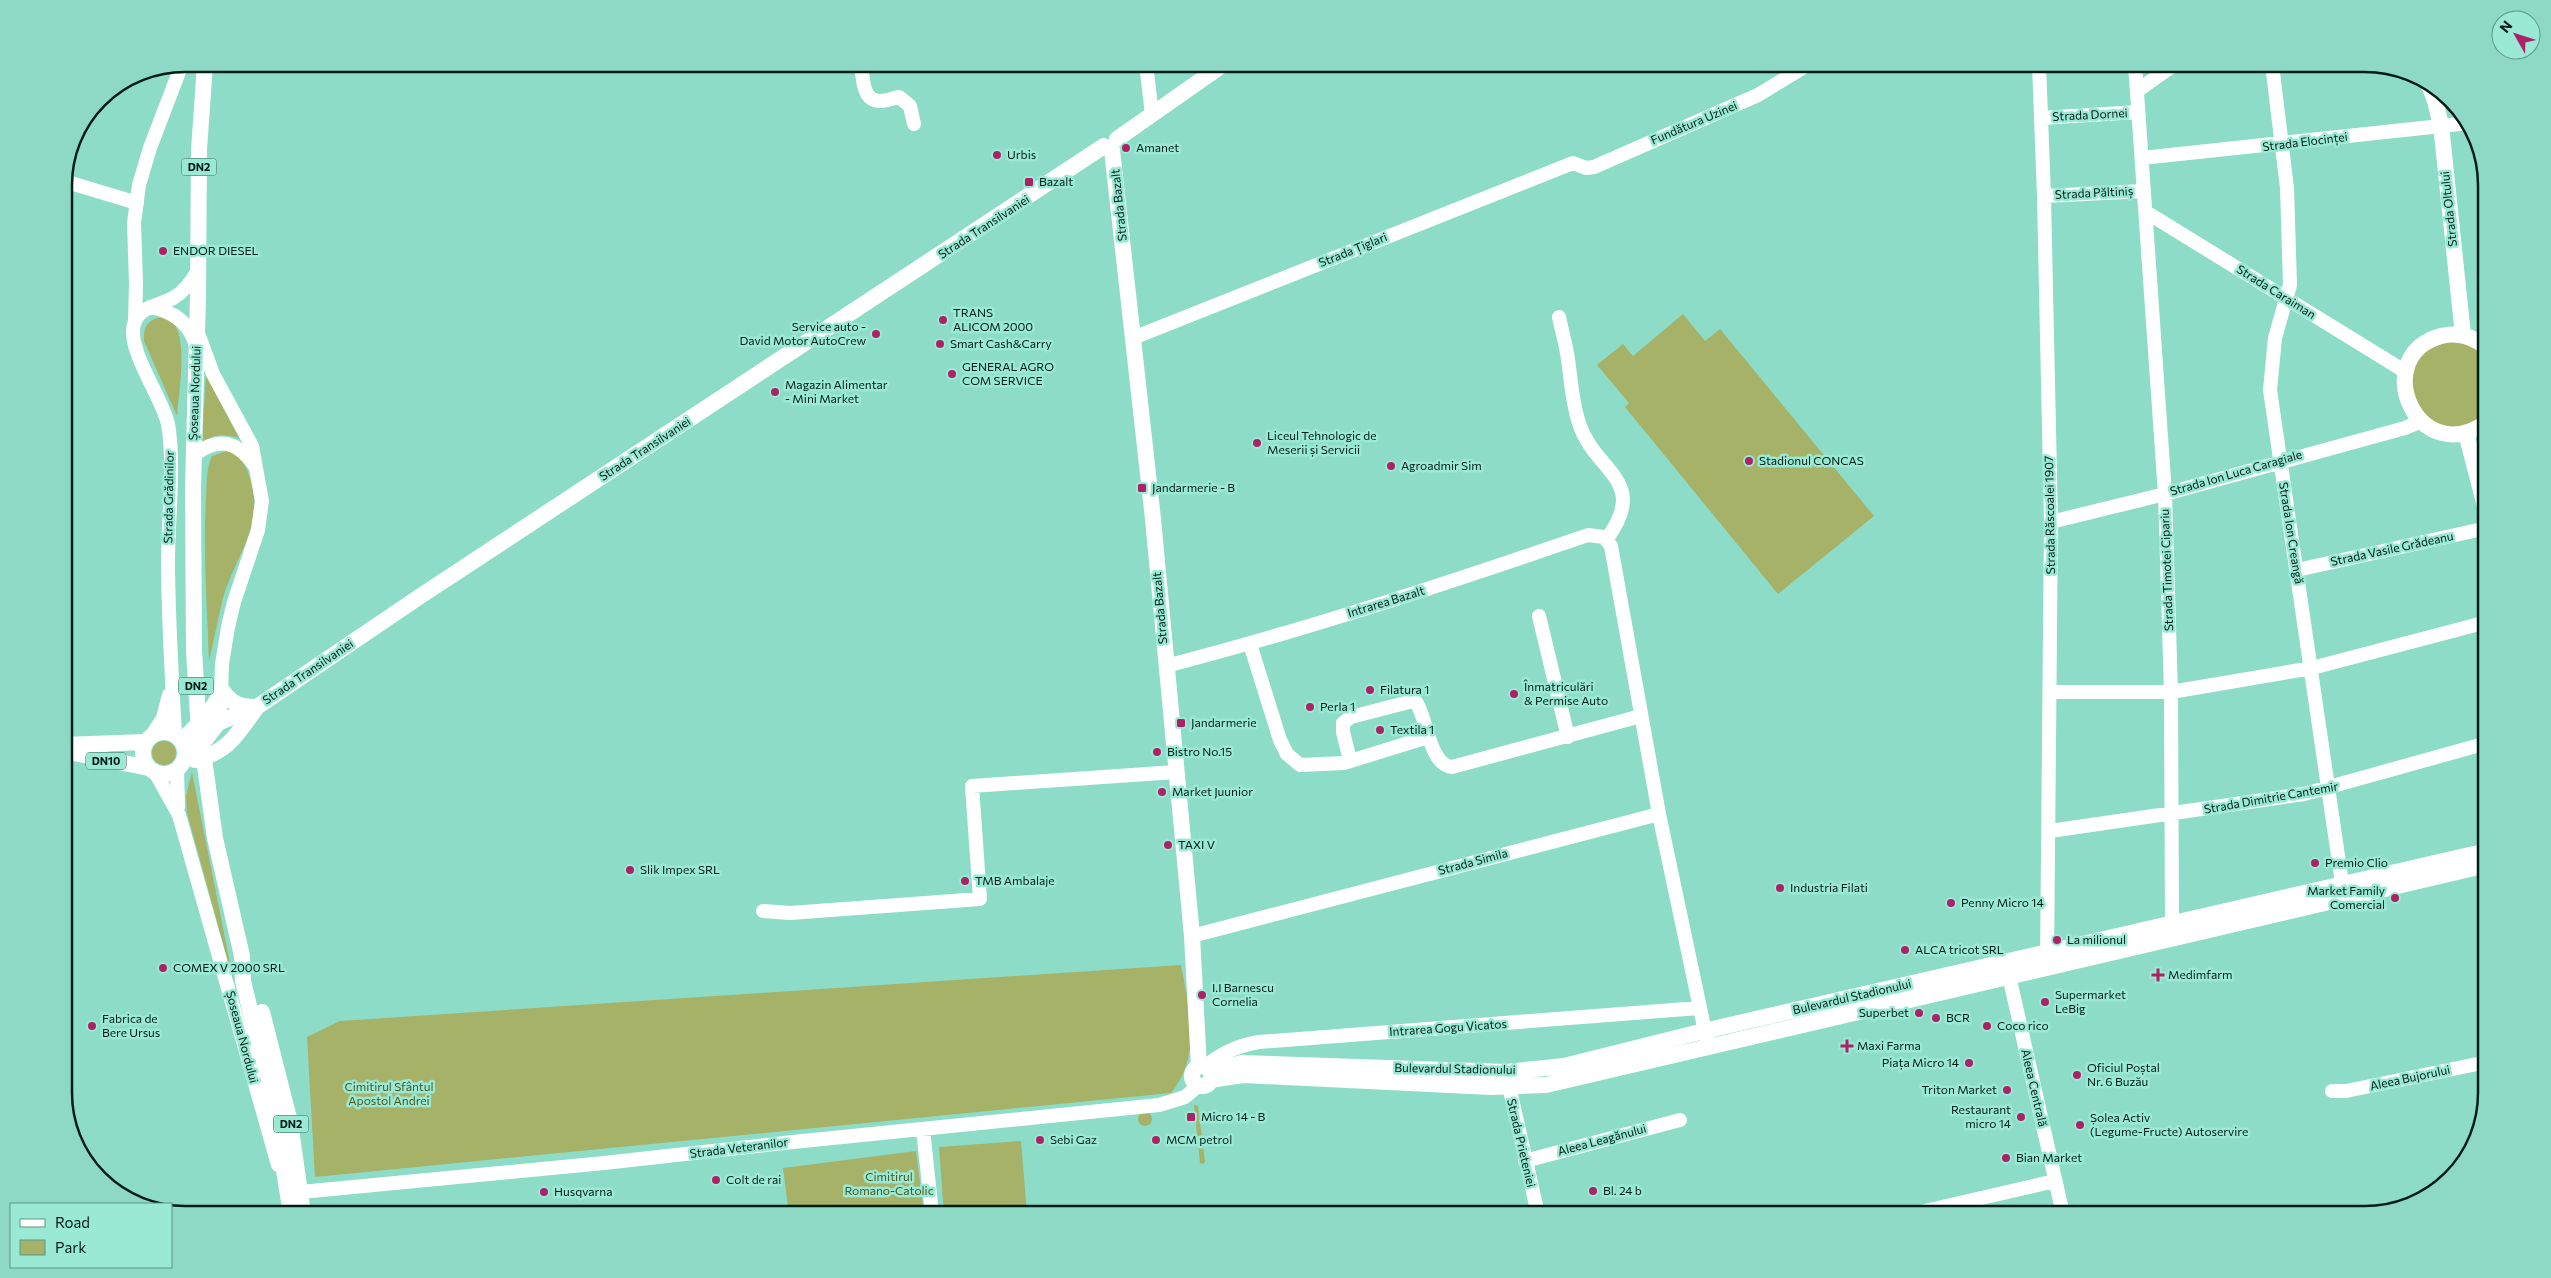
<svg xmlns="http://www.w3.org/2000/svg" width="2551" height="1278" font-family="Commissioner,sans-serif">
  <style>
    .green { fill: #a5b267 }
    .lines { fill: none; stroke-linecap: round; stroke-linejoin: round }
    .minor { stroke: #fff; stroke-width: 14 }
    .major { stroke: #fff; stroke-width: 16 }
    .poi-dot { fill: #ac2365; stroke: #9ae9d5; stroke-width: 2 }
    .labels { text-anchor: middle; stroke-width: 5; stroke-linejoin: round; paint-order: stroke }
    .shield { fill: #9ae9d5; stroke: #2e5a4f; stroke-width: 1 }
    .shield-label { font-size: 11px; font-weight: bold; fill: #001c16 }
    .street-label { font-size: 12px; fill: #001c16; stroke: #9ae9d5 }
    .poi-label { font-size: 12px; fill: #001c16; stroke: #9ae9d5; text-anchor: start }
    .park-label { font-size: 12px; fill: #4d561e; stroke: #9ae9d5 }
    .rim { fill: none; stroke: #001c16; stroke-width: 2.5 }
  </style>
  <rect width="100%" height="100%" fill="#8ddcc8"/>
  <path class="green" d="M1683,314L1705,341L1720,329L1874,516L1778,594L1625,407L1629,403L1597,365L1623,344L1633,356Z
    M162,317C169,319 174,322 177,329C186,350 179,392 177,416L144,341C143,327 148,319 162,317Z
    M2474,339L2487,348V422L2436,431L2404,391L2426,343Z
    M206,375L239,438C223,434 216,434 202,442Z
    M227,451C240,455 246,465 250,478C265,526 236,554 223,598C218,619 214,640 209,661C207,607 203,552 206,498C207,484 206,469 212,456Z
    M152 753a12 12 0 1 1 24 0a12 12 0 1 1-24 0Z
    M192,772L234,983L187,813L186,796Z
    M1181,965C1189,1008 1202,1056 1171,1093L315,1177L307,1037L340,1021Z
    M1194,1105L1198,1106L1205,1162L1203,1164L1200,1163Z
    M1138 1119a7 7 0 1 1 14 0a7 7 0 1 1-14 0Z
    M1021,1141L1027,1214H944L939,1147Z
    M916,1151L924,1214H789L783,1168Z"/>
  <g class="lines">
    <path class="minor" d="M861,64C863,77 862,100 879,101C886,101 893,98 899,97L910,106L914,124
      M1146,64L1152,114
      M2039,64L2044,196L2051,522L2047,963
      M2135,64L2165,494L2171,692L2172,923
      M2272,64L2287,188L2290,285L2275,338L2270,390L2342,883
      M2137,91L2175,64
      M2041,118L2138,112
      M2142,158L2469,123
      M64,181L137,203
      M2044,196L2144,191
      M2146,212L2406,372
      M150,307C173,311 190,323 196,346
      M1559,317C1562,331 1566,345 1568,359C1571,380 1572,402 1579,423C1594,472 1651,480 1606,540
      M135,322L136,283L134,223L139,185L150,148L182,64
      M1133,338L1573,163L1586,168L1594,167L1758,95L1809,64
      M194,455C219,436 237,441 255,466
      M2051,522L2165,494L2405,428L2421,421
      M2297,570L2487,528
      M1539,616L1568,737
      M1250,644L1280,740L1287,754L1300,765L1344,763L1428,737
      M1166,666C1309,629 1448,583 1588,535L1604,537L1611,546L1659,814L1707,1041
      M2051,692H2171L2312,668L2487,622
      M64,727L67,745
      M152,735L163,718L169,695
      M175,735C172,677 168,618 168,560C168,520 175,463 168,424C162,396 124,347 135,321C142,306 160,305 173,298C184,292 192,281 198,270
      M181,740L208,713L220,693
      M185,754L207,739L220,722L222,664L228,627L234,602L258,530L262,501L252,446L213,374L199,336
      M1350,760L1343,732V723L1351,717L1409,702H1416C1427,717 1429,765 1452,767L1641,716
      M177,769L178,807
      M155,772L179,815L278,1165
      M2050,831L2304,794L2487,743
      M763,911L790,913L980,899L972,786L1176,772
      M1192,936L1659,814
      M2007,967L2063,1214
      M1204,1067C1222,1053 1236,1046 1259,1042L1699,1008
      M1507,1077L1538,1214
      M2332,1091H2346L2487,1062
      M923,1129L932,1214
      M1525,1161L1680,1120
      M301,1192L604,1163L793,1142L1159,1105L1185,1097L1199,1085
      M1912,1214L2055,1181"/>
    <path class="major" d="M205,64L199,150L198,296L193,489L194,650L198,716L215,838L242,956L243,981L274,1108L291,1214
      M2429,85L2435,101L2441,125L2463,335
      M1117,139L1224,64
      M1112,150L1153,519L1192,936L1199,1067
      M2487,348C2474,337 2458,332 2441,336C2368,356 2417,472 2487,422
      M2466,433L2487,514
      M222,690C231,703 239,707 255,707
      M143 753a21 21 0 1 1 42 0a21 21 0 1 1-42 0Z
      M64,745L145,742
      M184,745L220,722L257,707L419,597L1104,146
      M64,751L149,768
      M195,760C229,752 237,734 257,707
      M262,1012L290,1122L303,1214
      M1192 1076a10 10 0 1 1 20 0a10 10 0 1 1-20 0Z
      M1210,1071L1242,1063L1506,1072L1564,1066L1704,1031L2487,851
      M1210,1080L1243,1075L1491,1087L1546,1085L2487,865"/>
  </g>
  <g class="poi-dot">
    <circle cx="1126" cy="148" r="5"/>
    <circle cx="997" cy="155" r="5"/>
    <rect x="1024" y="177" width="10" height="10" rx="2.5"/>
    <circle cx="163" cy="251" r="5"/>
    <circle cx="943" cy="320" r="5"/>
    <circle cx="876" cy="334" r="5"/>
    <circle cx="940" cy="344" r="5"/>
    <circle cx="952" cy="374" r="5"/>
    <circle cx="775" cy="392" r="5"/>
    <circle cx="1257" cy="443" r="5"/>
    <circle cx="1749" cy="461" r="5"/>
    <circle cx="1391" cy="466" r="5"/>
    <rect x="1137" y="483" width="10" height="10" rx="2.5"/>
    <circle cx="1370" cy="690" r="5"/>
    <circle cx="1514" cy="694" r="5"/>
    <circle cx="1310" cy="707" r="5"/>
    <rect x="1176" y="718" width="10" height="10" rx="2.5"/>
    <circle cx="1380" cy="730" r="5"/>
    <circle cx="1157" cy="752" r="5"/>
    <circle cx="1162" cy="792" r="5"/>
    <circle cx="1168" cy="845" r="5"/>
    <circle cx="2315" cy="863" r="5"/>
    <circle cx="630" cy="870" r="5"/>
    <circle cx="965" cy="881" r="5"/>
    <circle cx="1780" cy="888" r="5"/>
    <circle cx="2395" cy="898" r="5"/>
    <circle cx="1951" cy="903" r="5"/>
    <circle cx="2057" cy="940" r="5"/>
    <circle cx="1905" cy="950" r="5"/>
    <circle cx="163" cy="968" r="5"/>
    <path d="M2155.5 967.5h5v5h5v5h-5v5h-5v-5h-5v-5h5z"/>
    <circle cx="1202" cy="995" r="5"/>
    <circle cx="2045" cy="1002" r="5"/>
    <circle cx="1919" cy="1013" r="5"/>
    <circle cx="1936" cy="1018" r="5"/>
    <circle cx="92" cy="1026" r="5"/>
    <circle cx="1987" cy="1026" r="5"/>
    <path d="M1844.5 1038.5h5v5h5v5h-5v5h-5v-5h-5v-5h5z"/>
    <circle cx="1969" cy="1063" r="5"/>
    <circle cx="2077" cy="1075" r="5"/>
    <circle cx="2007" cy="1090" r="5"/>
    <rect x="1186" y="1112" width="10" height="10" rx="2.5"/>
    <circle cx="2021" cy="1117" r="5"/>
    <circle cx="2080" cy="1125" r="5"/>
    <circle cx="1040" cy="1140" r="5"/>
    <circle cx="1156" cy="1140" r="5"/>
    <circle cx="2006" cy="1158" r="5"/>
    <circle cx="716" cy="1180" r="5"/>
    <circle cx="1593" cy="1191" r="5"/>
    <circle cx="544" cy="1192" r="5"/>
  </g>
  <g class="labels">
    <g class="shield">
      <rect x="181.5" y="158.5" width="35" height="17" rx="4"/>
      <rect x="178.5" y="677.5" width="35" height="17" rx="4"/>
      <rect x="86" y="752.5" width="40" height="17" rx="4"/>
      <rect x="273.5" y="1115.5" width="35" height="17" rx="4"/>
    </g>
    <g class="shield-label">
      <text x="199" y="171">DN2</text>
      <text x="196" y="690">DN2</text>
      <text x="106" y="765">DN10</text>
      <text x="291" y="1128">DN2</text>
    </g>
    <g class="street-label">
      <text transform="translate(2090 115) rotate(-3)" y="4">Strada Dornei</text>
      <text transform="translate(1694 123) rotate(-23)" y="4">Fundătura Uzinei</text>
      <text transform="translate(2305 142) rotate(-7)" y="4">Strada Elocinței</text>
      <text transform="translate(2094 193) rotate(-3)" y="4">Strada Păltiniș</text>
      <text transform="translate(1119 205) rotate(-96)" y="4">Strada Bazalt</text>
      <text transform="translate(2449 209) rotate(-96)" y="4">Strada Oltului</text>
      <text transform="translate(984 227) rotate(-33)" y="4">Strada Transilvaniei</text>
      <text transform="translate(1353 250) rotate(-22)" y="4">Strada Țiglari</text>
      <text transform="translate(2276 292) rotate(32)" y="4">Strada Caraiman</text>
      <text transform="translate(195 393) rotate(-88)" y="4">Șoseaua Nordului</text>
      <text transform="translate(645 449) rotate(-33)" y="4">Strada Transilvaniei</text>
      <text transform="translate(2236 473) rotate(-16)" y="4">Strada Ion Luca Caragiale</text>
      <text transform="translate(169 497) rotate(-89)" y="4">Strada Grădinilor</text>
      <text transform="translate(2050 515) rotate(-91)" y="4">Strada Răscoalei 1907</text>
      <text transform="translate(2291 533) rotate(81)" y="4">Strada Ion Creangă</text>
      <text transform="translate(2392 549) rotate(-12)" y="4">Strada Vasile Grădeanu</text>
      <text transform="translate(2167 570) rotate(-92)" y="4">Strada Timotei Cipariu</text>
      <text transform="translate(1386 602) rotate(-17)" y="4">Intrarea Bazalt</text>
      <text transform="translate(1160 608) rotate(-95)" y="4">Strada Bazalt</text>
      <text transform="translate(308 672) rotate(-34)" y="4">Strada Transilvaniei</text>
      <text transform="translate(2271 798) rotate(-10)" y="4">Strada Dimitrie Cantemir</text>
      <text transform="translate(1473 862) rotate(-15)" y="4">Strada Simila</text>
      <text transform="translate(1852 997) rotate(-13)" y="4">Bulevardul Stadionului</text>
      <text transform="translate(1448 1028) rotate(-4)" y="4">Intrarea Gogu Vicatos</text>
      <text transform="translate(242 1037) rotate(75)" y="4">Șoseaua Nordului</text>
      <text transform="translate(1455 1069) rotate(1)" y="4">Bulevardul Stadionului</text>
      <text transform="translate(2410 1078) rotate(-12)" y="4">Aleea Bujorului</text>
      <text transform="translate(2034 1088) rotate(77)" y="4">Aleea Centrală</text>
      <text transform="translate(1602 1140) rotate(-15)" y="4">Aleea Leagănului</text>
      <text transform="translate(1521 1143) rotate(77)" y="4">Strada Prieteniei</text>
      <text transform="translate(739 1148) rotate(-7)" y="4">Strada Veteranilor</text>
    </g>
    <g class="poi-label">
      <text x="1136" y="152">Amanet</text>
      <text x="1007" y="159">Urbis</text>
      <text x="1039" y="186">Bazalt</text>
      <text x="173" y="255">ENDOR DIESEL</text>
      <text x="953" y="317">TRANS<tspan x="953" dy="14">ALICOM 2000</tspan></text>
      <text x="866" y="331" text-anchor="end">Service auto -<tspan x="866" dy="14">David Motor AutoCrew</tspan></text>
      <text x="950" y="348">Smart Cash&amp;Carry</text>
      <text x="962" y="371">GENERAL AGRO<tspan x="962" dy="14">COM SERVICE</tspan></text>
      <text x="785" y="389">Magazin Alimentar<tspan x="785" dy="14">- Mini Market</tspan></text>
      <text x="1267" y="440">Liceul Tehnologic de<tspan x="1267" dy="14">Meserii și Servicii</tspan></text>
      <text x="1759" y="465">Stadionul CONCAS</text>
      <text x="1401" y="470">Agroadmir Sim</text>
      <text x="1152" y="492">Jandarmerie - B</text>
      <text x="1524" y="691">Înmatriculări<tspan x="1524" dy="14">&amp; Permise Auto</tspan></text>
      <text x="1380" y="694">Filatura 1</text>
      <text x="1320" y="711">Perla 1</text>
      <text x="1191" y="727">Jandarmerie</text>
      <text x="1390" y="734">Textila 1</text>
      <text x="1167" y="756">Bistro No.15</text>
      <text x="1172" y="796">Market Juunior</text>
      <text x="1178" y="849">TAXI V</text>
      <text x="2325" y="867">Premio Clio</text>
      <text x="640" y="874">Slik Impex SRL</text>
      <text x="975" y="885">TMB Ambalaje</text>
      <text x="1790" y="892">Industria Filati</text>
      <text x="2385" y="895" text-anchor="end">Market Family<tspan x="2385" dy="14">Comercial</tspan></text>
      <text x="1961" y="907">Penny Micro 14</text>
      <text x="2067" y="944">La milionul</text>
      <text x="1915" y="954">ALCA tricot SRL</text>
      <text x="173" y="972">COMEX V 2000 SRL</text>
      <text x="2168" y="979">Medimfarm</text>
      <text x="1212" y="992">I.I Barnescu<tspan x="1212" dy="14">Cornelia</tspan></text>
      <text x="2055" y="999">Supermarket<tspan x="2055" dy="14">LeBig</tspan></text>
      <text x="1909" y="1017" text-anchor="end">Superbet</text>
      <text x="1946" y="1022">BCR</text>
      <text x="102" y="1023">Fabrica de<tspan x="102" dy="14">Bere Ursus</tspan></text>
      <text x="1997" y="1030">Coco rico</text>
      <text x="1857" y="1050">Maxi Farma</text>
      <text x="1959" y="1067" text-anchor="end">Piața Micro 14</text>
      <text x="2087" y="1072">Oficiul Poștal<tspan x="2087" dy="14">Nr. 6 Buzău</tspan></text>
      <text x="1997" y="1094" text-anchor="end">Triton Market</text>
      <text x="2011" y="1114" text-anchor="end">Restaurant<tspan x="2011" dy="14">micro 14</tspan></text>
      <text x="1201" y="1121">Micro 14 - B</text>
      <text x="2090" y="1122">Șolea Activ<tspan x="2090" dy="14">(Legume-Fructe) Autoservire</tspan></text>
      <text x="1050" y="1144">Sebi Gaz</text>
      <text x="1166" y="1144">MCM petrol</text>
      <text x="2016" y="1162">Bian Market</text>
      <text x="726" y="1184">Colt de rai</text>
      <text x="1603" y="1195">Bl. 24 b</text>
      <text x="554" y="1196">Husqvarna</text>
    </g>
    <g class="park-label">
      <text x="389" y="1091">Cimitirul Sfântul<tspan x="389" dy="14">Apostol Andrei</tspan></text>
      <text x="889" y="1181">Cimitirul<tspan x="889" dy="14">Romano-Catolic</tspan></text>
    </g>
  </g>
  <path d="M0 0H2551V1278H0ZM185 72H2365A113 113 0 0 1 2478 185V1093A113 113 0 0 1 2365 1206H185A113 113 0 0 1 72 1093V185A113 113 0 0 1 185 72Z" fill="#8ed9c6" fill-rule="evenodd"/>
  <path class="rim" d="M185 72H2365A113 113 0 0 1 2478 185V1093A113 113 0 0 1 2365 1206H185A113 113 0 0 1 72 1093V185A113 113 0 0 1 185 72Z"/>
  <rect x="10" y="1203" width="162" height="65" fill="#9ae9d5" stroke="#5c9789"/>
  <rect x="20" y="1219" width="25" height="8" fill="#ffffff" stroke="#5c9789"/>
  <text x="55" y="1228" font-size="15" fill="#001c16">Road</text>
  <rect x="20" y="1240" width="25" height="15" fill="#a5b267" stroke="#5c9789"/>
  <text x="55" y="1253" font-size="15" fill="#001c16">Park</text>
  <g transform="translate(2516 35) rotate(309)"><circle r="24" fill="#9ae9d5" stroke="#5c9789"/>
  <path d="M0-4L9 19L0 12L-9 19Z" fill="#ac2365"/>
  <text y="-8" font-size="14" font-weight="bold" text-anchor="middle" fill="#001c16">N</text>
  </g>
</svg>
